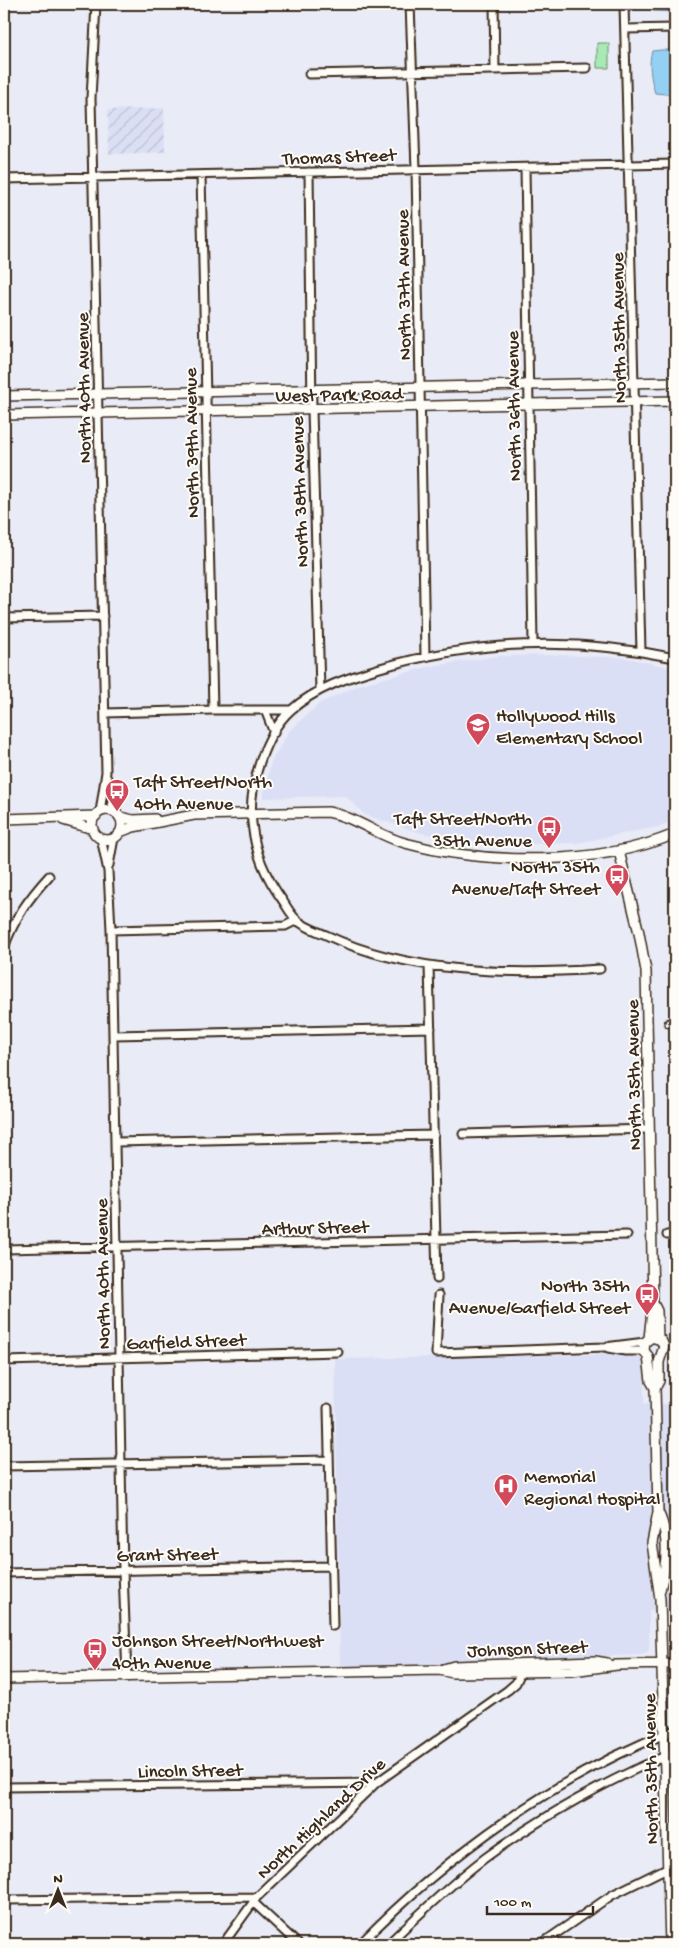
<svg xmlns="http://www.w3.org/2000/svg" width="679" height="1948" font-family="'Gochi Hand',sans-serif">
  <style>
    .built { fill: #dbdff5 }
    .industrial { fill: url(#industrial-furrows) }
    .grass { fill: #a7eab5; stroke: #718a6a }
    .water { fill: #94cff4; stroke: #708d9e }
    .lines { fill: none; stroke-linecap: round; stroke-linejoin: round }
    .minor-casing { stroke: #3b2a1e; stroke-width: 11 }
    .tertiary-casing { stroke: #3b2a1e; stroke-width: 12 }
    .minor { stroke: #fdfcf7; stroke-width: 7 }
    .tertiary { stroke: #fdfcf7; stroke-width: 9 }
    .labels { text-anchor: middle; stroke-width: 4; stroke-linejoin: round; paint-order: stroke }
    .street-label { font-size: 19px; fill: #3b2a1e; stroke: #fdfcf7 }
    .poi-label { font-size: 19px; fill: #3b2a1e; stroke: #fdfcf7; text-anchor: start }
  </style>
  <defs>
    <pattern id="industrial-furrows" width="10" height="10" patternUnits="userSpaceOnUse" patternTransform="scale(1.25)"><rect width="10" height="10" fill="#dbdff5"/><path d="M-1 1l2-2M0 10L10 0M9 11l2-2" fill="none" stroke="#bdc0d2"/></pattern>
  </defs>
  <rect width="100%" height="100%" fill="#e9ebf6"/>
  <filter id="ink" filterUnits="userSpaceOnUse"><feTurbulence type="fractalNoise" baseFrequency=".02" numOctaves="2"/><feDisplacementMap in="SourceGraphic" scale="10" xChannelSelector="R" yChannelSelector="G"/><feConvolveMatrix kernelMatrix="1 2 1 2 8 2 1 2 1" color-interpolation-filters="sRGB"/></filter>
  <g filter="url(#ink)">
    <path class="built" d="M558,655L628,658L675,669V820L657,827L577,843L496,845L421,833L365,815L346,796L263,798L271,762L290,730L320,703L362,684L432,666L499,656Z
      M640,1354L644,1364V1404H675V1609L649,1610V1649L647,1653L642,1655L340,1667L335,1359Z"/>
    <path class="industrial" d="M164,108L165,152L109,154L108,110Z"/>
    <path class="grass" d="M597,43H609V68H597Z"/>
    <path class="water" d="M646,4H675V12L653,11Z
      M661,50H675V95L655,93C651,81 648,62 652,51Z"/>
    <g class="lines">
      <defs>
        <path id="minor" d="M96,4L91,98L106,772L100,812
          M410,4L416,169L425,656
          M494,4L495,70
          M624,4L641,651
          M625,29L675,28
          M309,74L587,68
          M525,168L533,643
          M309,172L312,410L320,690
          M201,175L213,710
          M4,179L675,164
          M4,618L103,616
          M265,710L274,733
          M105,713L213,710H290
          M107,778L114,812
          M101,838L108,871L111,930L123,1571L127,1677
          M109,865L114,838
          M111,930L285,926L297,920
          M4,948C14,919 28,899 49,876
          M674,954L675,953
          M429,965L437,1279
          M600,969C510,975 409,974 326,935C317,931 304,927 297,920C291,915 287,907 283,901C265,876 255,853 252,823C248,788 264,734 291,710C316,688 349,677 380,668C477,640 577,637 675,658
          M669,1023H675
          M114,1035L431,1028
          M463,1134L649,1129
          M116,1142L434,1135
          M667,1235L675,1234
          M4,1249L627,1235
          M439,1295L436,1353L605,1347L645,1342
          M608,1348L625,1351H644
          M4,1361L338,1352
          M328,1408L333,1626
          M4,1466L329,1460
          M4,1573L331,1566
          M4,1787L376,1783
          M4,1900L257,1897
          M253,1902L298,1944
          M223,1944L257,1897L376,1783L508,1690L516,1683L521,1672
          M360,1944C447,1855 559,1774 675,1730
          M388,1944C419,1914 451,1884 485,1858C541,1817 611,1778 675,1752
          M541,1944L612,1895L675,1864"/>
        <path id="tertiary" d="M4,396L675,382
          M4,415L675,401
          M92 825a15 15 0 1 1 30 0a15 15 0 1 1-30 0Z
          M120,817L133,820L155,819
          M4,819L96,816
          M63,820L93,829
          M120,832L133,827L194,815L328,812C356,817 378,836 405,843C486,865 598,866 675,834
          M619,851L639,933L646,971L653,1302L649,1338
          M654,1305L657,1311L658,1338
          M655,1388L651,1381L648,1356L644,1351L645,1342L652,1337L661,1340L664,1346L659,1362V1381L655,1388L658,1512L652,1543L660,1599L670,1944
          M658,1512C670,1536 667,1565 660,1590
          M440,1670L454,1666L595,1661L607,1663
          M4,1679L439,1670L453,1673L572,1671L617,1665L675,1664"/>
      </defs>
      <use href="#minor" class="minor-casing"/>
      <use href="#tertiary" class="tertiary-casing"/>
      <use href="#minor" class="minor"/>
      <use href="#tertiary" class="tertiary"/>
    </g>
  </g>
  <defs>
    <symbol id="school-pin" viewBox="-11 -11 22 30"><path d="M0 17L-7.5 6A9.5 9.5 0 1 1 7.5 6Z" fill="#d1495b" stroke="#fdfcf7"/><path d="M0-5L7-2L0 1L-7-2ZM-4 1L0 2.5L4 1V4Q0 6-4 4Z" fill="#fff"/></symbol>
    <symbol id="bus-pin" viewBox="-11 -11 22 30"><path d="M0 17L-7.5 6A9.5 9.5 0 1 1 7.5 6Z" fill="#d1495b" stroke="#fdfcf7"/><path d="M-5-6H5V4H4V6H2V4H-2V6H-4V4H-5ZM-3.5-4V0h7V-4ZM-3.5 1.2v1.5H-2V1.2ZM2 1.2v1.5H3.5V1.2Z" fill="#fff"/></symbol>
    <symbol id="hospital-pin" viewBox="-11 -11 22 30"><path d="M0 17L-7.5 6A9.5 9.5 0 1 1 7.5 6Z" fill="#d1495b" stroke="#fdfcf7"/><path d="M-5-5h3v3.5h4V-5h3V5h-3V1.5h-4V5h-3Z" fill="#fff"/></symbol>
  </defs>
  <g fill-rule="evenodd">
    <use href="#school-pin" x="464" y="711" width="28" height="38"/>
    <use href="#bus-pin" x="103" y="777" width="28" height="38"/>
    <use href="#bus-pin" x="535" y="814" width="28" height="38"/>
    <use href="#bus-pin" x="603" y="862" width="28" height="38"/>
    <use href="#bus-pin" x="633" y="1281" width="28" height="38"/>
    <use href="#hospital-pin" x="492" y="1472" width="28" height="38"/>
    <use href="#bus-pin" x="81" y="1636" width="28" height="38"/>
  </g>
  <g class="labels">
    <g class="street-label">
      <text transform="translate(339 155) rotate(-2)" y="7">Thomas Street</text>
      <text transform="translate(402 285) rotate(-91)" y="7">North 37th Avenue</text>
      <text transform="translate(617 328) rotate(-91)" y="7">North 35th Avenue</text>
      <text transform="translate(82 388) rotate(-91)" y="7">North 40th Avenue</text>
      <text transform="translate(339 393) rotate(-1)" y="7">West Park Road</text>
      <text transform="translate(512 406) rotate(-91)" y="7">North 36th Avenue</text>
      <text transform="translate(190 443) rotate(-91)" y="7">North 39th Avenue</text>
      <text transform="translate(298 492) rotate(-92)" y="7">North 38th Avenue</text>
      <text transform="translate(632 1075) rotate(-91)" y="7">North 35th Avenue</text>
      <text transform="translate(315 1226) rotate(-1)" y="7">Arthur Street</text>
      <text transform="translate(101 1274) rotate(-91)" y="7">North 40th Avenue</text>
      <text transform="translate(186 1340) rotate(-2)" y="7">Garfield Street</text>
      <text transform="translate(167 1553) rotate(-1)" y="7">Grant Street</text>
      <text transform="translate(527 1647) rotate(-2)" y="7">Johnson Street</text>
      <text transform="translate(190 1769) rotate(-1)" y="7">Lincoln Street</text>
      <text transform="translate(649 1769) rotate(-91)" y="7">North 35th Avenue</text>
      <text transform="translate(320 1817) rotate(-43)" y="7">North Highland Drive</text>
    </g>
    <g class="poi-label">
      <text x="496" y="721">Hollywood Hills<tspan x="496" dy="22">Elementary School</tspan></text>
      <text x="134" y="787">Taft Street/North<tspan x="134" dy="22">40th Avenue</tspan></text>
      <text x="532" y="824" text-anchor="end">Taft Street/North<tspan x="532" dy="22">35th Avenue</tspan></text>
      <text x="600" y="872" text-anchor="end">North 35th<tspan x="600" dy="22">Avenue/Taft Street</tspan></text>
      <text x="630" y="1291" text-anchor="end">North 35th<tspan x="630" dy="22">Avenue/Garfield Street</tspan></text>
      <text x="524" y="1482">Memorial<tspan x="524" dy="22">Regional Hospital</tspan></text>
      <text x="112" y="1646">Johnson Street/Northwest<tspan x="112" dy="22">40th Avenue</tspan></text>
    </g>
  </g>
  <rect width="679" height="1948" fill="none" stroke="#fdfcf7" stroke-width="20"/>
  <rect x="10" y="10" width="659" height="1928" fill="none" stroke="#3b2a1e" stroke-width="2" filter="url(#ink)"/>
  <g transform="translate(58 1890)" stroke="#fdfcf7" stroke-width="4" paint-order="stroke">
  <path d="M0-4L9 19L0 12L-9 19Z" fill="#3b2a1e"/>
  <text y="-8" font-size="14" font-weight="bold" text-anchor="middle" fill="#3b2a1e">N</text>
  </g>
  <path d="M487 1906v8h106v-8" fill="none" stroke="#3b2a1e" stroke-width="2.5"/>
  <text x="494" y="1906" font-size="15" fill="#3b2a1e" stroke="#fdfcf7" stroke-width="4" paint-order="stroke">100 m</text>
</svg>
